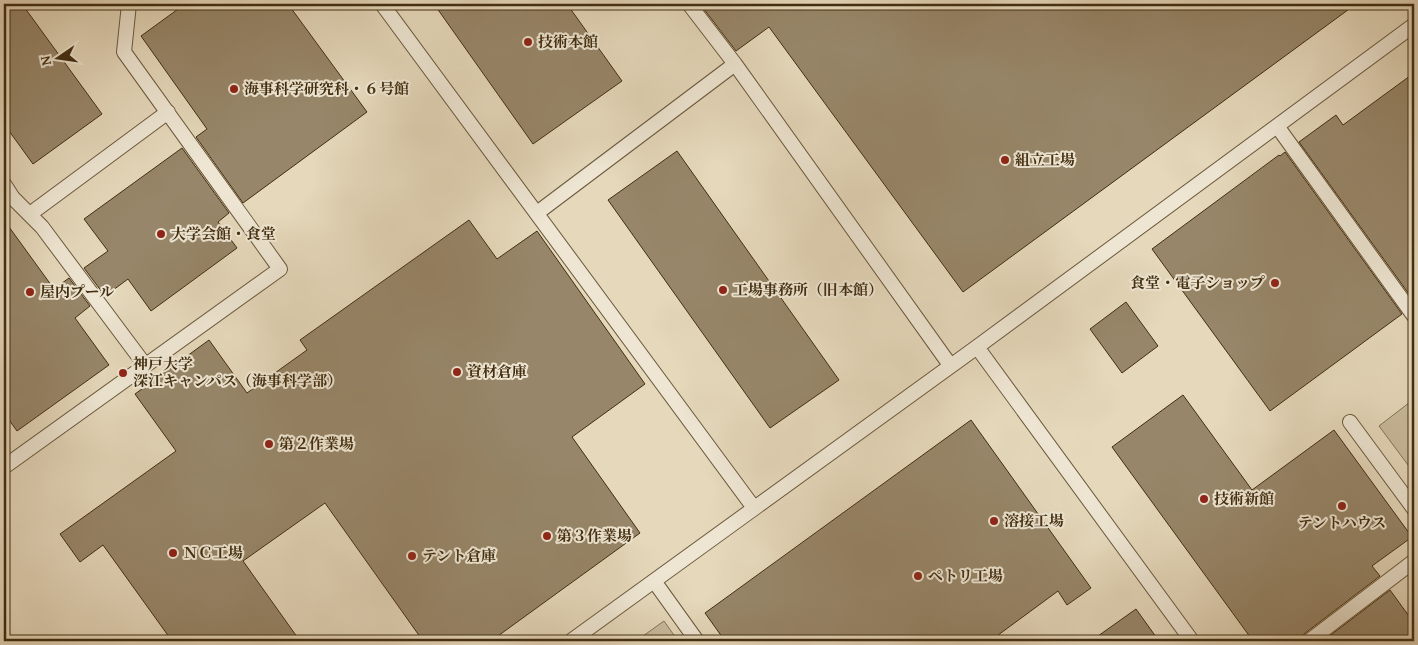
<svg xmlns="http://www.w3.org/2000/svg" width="1418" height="645" font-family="'Gentium Book Plus','Noto Serif JP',serif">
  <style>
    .green { fill: #c9bb9e; stroke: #867458 }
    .building { fill: #978669; stroke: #422e11 }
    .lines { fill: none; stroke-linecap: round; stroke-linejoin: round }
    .service-casing { stroke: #6b583c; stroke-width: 16 }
    .service { stroke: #eee6d3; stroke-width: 14 }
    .poi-dot { fill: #8f2418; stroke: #eee6d3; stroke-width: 2 }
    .labels { text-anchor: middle; stroke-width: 4; stroke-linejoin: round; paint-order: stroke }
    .poi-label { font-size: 15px; font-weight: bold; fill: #422e11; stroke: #eee6d3; text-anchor: start }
  </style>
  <rect width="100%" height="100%" fill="#e5d8bb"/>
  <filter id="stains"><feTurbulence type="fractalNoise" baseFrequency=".004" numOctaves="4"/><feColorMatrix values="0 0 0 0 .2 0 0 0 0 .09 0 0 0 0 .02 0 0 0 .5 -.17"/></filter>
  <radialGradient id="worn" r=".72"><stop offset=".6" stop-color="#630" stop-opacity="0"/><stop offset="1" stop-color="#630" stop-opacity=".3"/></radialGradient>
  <path class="green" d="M1414,399V473L1379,426Z
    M664,621L678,641H636Z"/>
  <path class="building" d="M4,4H22L102,114L33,164L4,124Z
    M185,4H288L367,112L243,203L196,137L207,129L141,36Z
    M434,4H567L622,81L533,144Z
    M700,4H1356L963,292L769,27L736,51Z
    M1414,73V301L1299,142L1336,115L1343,125Z
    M182,148L229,213L218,222L237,248L151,311L128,279L105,296L84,268L108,251L84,219Z
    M677,151L839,380L770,428L608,200Z
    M1285,152L1402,314L1270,411L1152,249L1279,155L1280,156Z
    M4,220L54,289L69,278L90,306L75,318L109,365L17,431L4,413Z
    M469,220L497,259L537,231L645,384L572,437L640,533L491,641H423L325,503L243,561L300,641H172L103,545L80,562L60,534L176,451L135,394L209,340L247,393L307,350L300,340Z
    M1126,302L1158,346L1122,373L1090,329Z
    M1183,395L1252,490L1334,430L1412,537L1372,566L1380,576L1304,634L1300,641H1253L1112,447Z
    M971,420L1091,588L1067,605L1058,591L990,641H725L705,613Z
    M1390,590L1414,623V641H1323Z
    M1136,609L1159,641H1091Z"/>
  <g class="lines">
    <defs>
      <path id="service" d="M382,4L754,508
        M689,4L735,64L950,365
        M1277,126L1414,316
        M4,184L13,198L42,227L145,365
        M537,213L735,64
        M30,214L168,112
        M977,347L1192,641
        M1350,422L1414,509
        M4,467L280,269L124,52L129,4
        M654,581L697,641
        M571,641L977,347L1414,25
        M1309,641L1414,561"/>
    </defs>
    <use href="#service" class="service-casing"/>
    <use href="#service" class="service"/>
  </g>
  <g class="poi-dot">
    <circle cx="528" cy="42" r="5"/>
    <circle cx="234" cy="89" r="5"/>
    <circle cx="1005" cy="160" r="5"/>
    <circle cx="161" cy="234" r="5"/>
    <circle cx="1275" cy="283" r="5"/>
    <circle cx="723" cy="290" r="5"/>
    <circle cx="30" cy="292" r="5"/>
    <circle cx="457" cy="372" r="5"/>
    <circle cx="123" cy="373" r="5"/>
    <circle cx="269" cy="444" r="5"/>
    <circle cx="1204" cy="499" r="5"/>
    <circle cx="1342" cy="506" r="5"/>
    <circle cx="994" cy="521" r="5"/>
    <circle cx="547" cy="536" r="5"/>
    <circle cx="173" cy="553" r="5"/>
    <circle cx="412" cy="556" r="5"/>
    <circle cx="918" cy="576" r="5"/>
  </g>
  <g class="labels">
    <g class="poi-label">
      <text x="538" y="47">技術本館</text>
      <text x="244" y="94">海事科学研究科・６号館</text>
      <text x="1015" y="165">組立工場</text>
      <text x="171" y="239">大学会館・食堂</text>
      <text x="1265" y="288" text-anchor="end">食堂・電子ショップ</text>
      <text x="733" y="295">工場事務所（旧本館）</text>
      <text x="40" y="297">屋内プール</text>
      <text x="133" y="369">神戸大学<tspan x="133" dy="17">深江キャンパス（海事科学部）</tspan></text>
      <text x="467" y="377">資材倉庫</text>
      <text x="279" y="449">第２作業場</text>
      <text x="1214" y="504">技術新館</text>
      <text x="1004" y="526">溶接工場</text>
      <text x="1342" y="528" text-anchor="middle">テントハウス</text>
      <text x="557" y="541">第３作業場</text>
      <text x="183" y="558">ＮＣ工場</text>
      <text x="422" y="561">テント倉庫</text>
      <text x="928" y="581">ペトリ工場</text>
    </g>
  </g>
  <rect width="1418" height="645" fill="none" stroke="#e5d8bb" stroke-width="20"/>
  <rect x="5" y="5" width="1408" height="635" fill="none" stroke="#422e11" stroke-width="2.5"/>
  <rect x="10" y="10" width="1398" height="625" fill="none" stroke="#422e11"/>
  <g transform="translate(58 58) rotate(257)" stroke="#eee6d3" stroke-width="4" paint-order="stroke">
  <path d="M0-4L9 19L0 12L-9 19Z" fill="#422e11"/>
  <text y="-8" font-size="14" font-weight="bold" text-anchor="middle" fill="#422e11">N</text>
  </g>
  <rect width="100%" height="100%" filter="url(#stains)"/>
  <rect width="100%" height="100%" fill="url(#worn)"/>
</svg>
